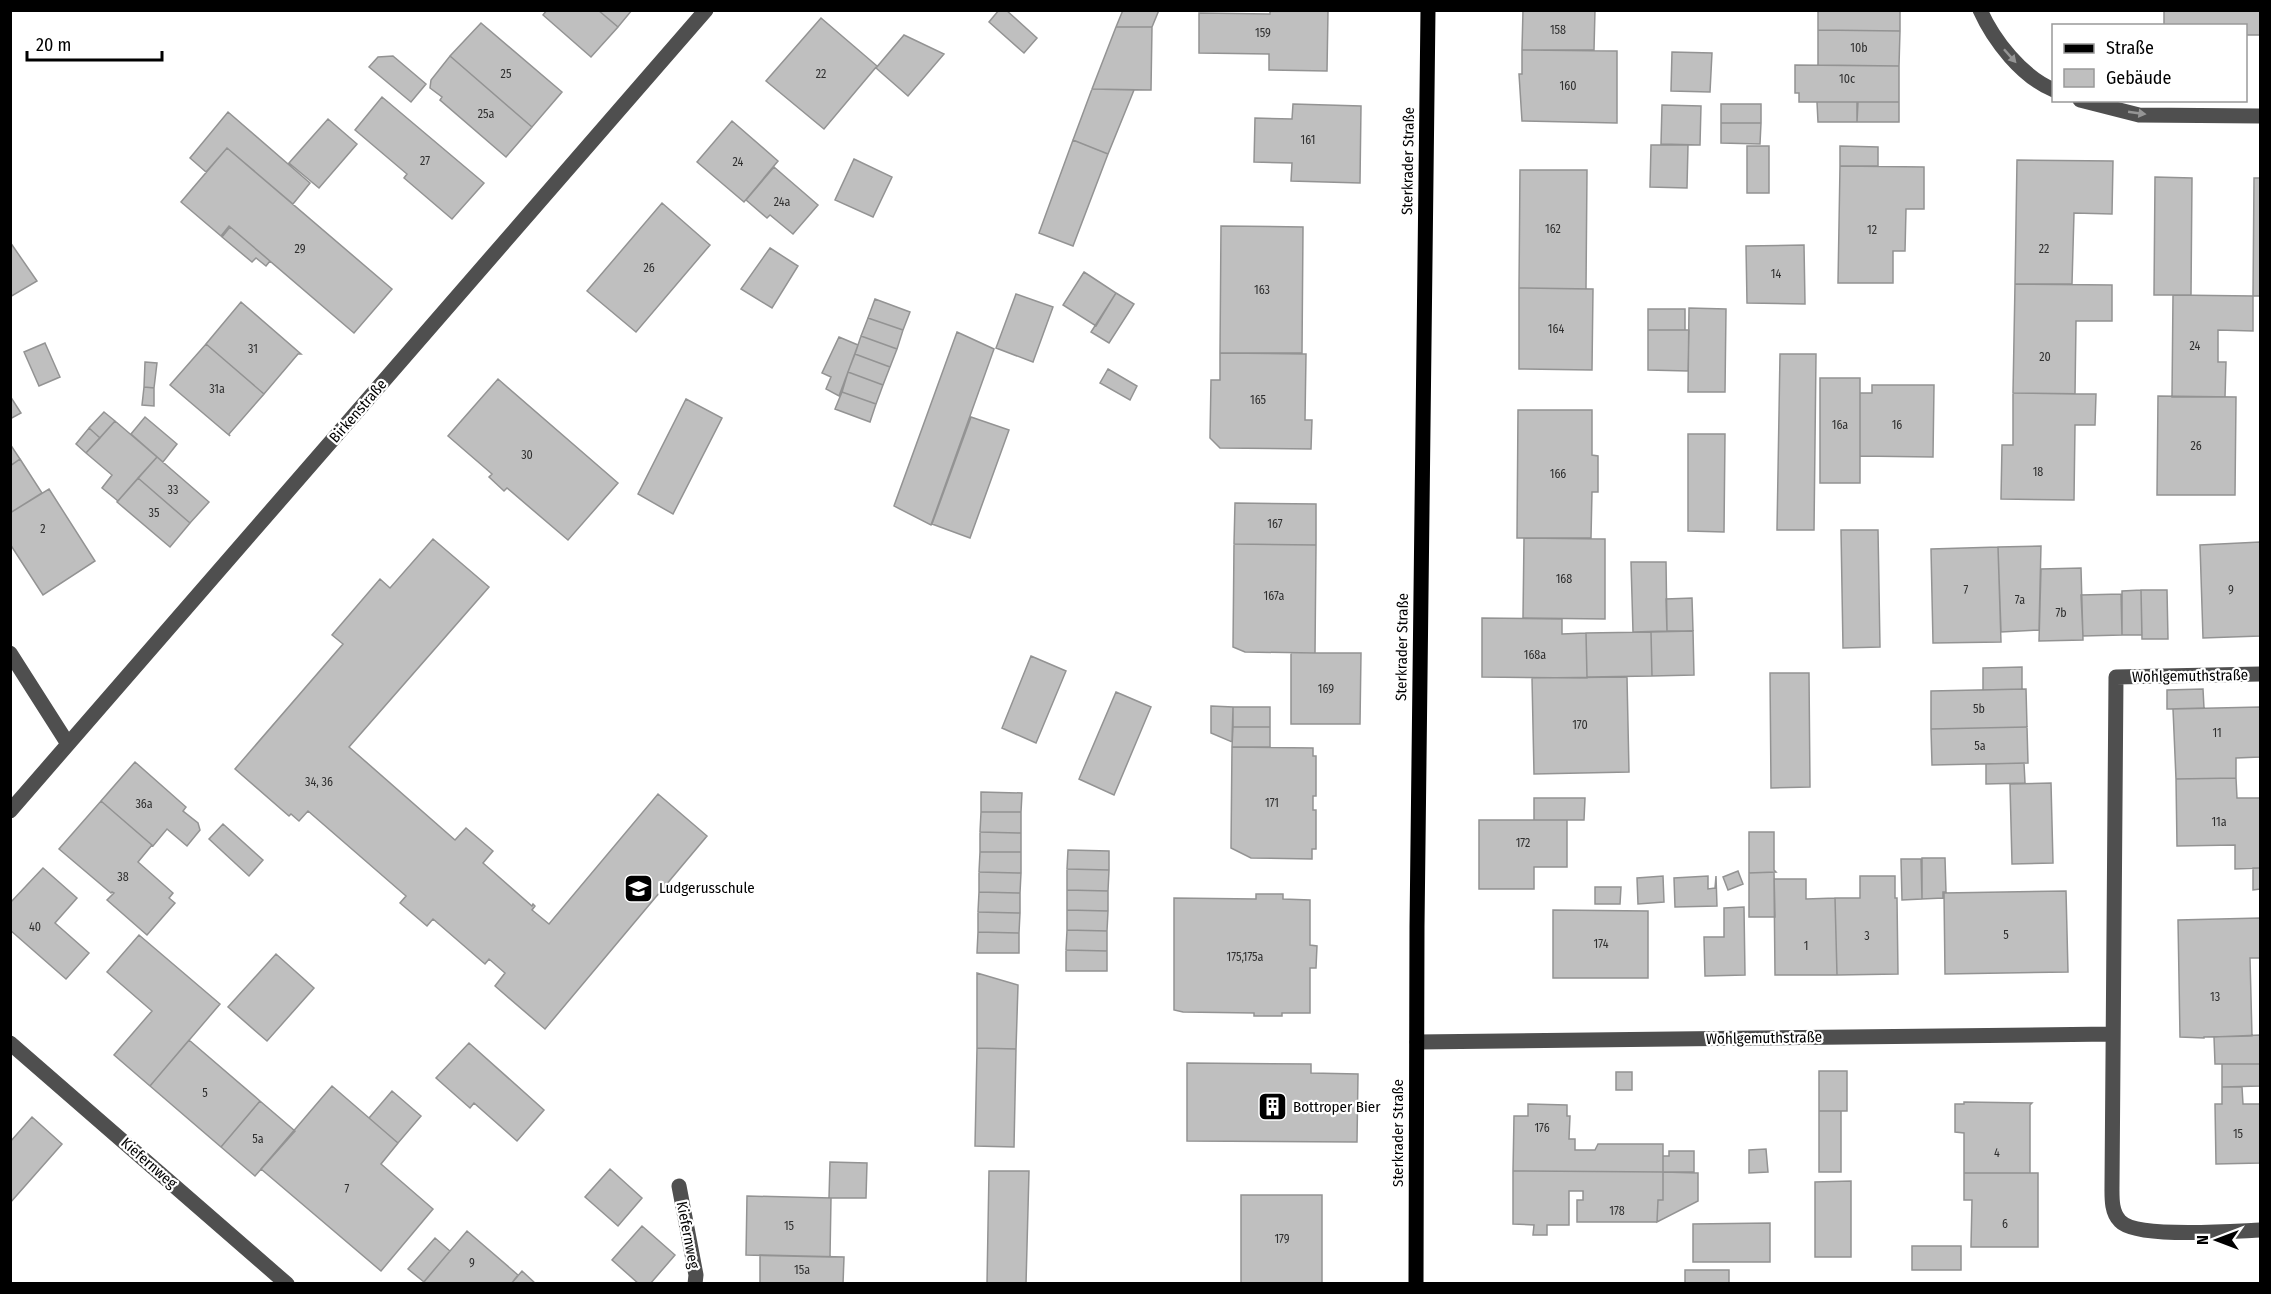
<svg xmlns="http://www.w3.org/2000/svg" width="2271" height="1294" font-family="'Fira Sans Condensed',sans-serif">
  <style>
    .building { fill: #bfbfbf; stroke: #939393; stroke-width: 1.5 }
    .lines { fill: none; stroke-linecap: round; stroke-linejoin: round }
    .minor { stroke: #4f4f4f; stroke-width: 15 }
    .major { stroke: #000; stroke-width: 15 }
    .oneway { fill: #959595 }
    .labels { text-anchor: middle; stroke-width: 4.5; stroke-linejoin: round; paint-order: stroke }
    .number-label { font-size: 12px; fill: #303030 }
    .street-label { font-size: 15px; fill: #000; stroke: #fff }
    .poi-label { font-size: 15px; fill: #000; stroke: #fff; text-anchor: start }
  </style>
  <rect width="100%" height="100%" fill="#fff"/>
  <path class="building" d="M547,10H598L618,27L591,57L543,15Z
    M598,10H632L618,27Z
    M999,10H1006L1037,38L1024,53L989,22Z
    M1123,10H1159L1152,27H1116Z
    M1270,10L1328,11L1327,71L1269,70V54L1199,53V13L1270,14Z
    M1523,10H1595L1594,50H1522Z
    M1818,10H1900V31L1818,30Z
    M2164,10H2260V35H2246V26H2164Z
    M821,18L877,66L824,129L766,81Z
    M481,23L562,92L532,127L450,56Z
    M1116,27H1152L1151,90L1092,89Z
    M1818,30L1900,31L1899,66L1818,65Z
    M904,35L944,54L908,96L876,68Z
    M1522,50L1617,51V123L1522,121L1519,74H1522Z
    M1672,52L1712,53L1710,92L1671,91Z
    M393,56L426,84L411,102L369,67L378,57Z
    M450,56L532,127L506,157L440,100L442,97L430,88L431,80Z
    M1795,65L1899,66V102H1799V93H1795Z
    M1092,89L1134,90L1108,154L1073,140Z
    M382,97L484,183L452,219L404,178L407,174L355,130Z
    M1817,102H1857V122H1818Z
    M1858,102H1899V122H1857Z
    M1293,104L1361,106L1360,183L1291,181L1292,163L1254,162L1255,118L1292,119Z
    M1721,104H1761V123H1721Z
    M1662,105L1701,106L1700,145L1661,144Z
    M228,112L310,183L293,204L227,148L206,172L190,158Z
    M328,119L357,144L319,188L289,163Z
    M732,121L778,161L744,202L697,162Z
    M1721,123H1761L1760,144L1721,143Z
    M1073,140L1108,154L1073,246L1039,233Z
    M1651,145H1688L1687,188L1650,187Z
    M1747,146H1769V193H1747Z
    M1840,146L1878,147V166H1840Z
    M227,148L392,289L354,333L229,226L221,236L181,202Z
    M854,159L892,177L873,217L835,200Z
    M2017,160L2113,161L2112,214L2074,213L2072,284H2015Z
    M1840,166L1924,167V209H1906L1905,251H1893V283H1838Z
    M774,167L818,205L793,234L770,215L767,218L746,200Z
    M1520,170H1587L1586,289L1519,288Z
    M2155,177L2192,178L2191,295H2154Z
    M2254,178H2260V296H2253Z
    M662,203L710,245L636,332L587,291Z
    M1221,226L1303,227L1302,353H1220Z
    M230,227L270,261L266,266L256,258L252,262L222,237Z
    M10,242L37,281L10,297Z
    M1804,245L1805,304L1747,303L1746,246Z
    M770,248L798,266L772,308L741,289Z
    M1084,272L1116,293L1096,326L1063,305Z
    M2015,284L2112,285V321H2076L2075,394L2013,393Z
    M1519,288L1593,289L1592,370L1519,369Z
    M1116,293L1134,304L1109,343L1091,332Z
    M1016,294L1053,307L1033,362L996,348Z
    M2173,295L2253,296V331L2218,330V362H2226L2225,397H2172Z
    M875,299L910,312L903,330L868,318Z
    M241,302L301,354H298L264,394L206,344Z
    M1689,308L1726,309L1725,392H1688Z
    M1648,309H1685V330H1648Z
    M868,318L903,330L897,349L861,336Z
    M1648,330H1689L1688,371L1648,370Z
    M957,332L994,349L931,525L894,506Z
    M861,336L897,349L890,367L855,354Z
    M839,337L858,345L839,396L826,389L831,377L822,373Z
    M45,343L60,377L39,386L24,352Z
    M206,344L264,394L229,434L230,436L170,385Z
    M1220,353L1306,354L1305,420H1312L1311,449L1220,448L1210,438L1211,380H1220Z
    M855,354L890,367L883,385L848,372Z
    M1780,354H1816L1814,530H1777Z
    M145,362L157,363L154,388L144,387Z
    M1108,369L1137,386L1130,400L1100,383Z
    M848,372L883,385L876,404L842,392Z
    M1820,378H1860V483H1820Z
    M498,379L618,483L568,540L507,488L504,491L489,477L492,474L448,436Z
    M1872,385H1934L1933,457L1860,456V393H1872Z
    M144,387L154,388V406L142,405Z
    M842,392L876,404L870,422L835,409Z
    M2013,393L2096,394L2095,425H2075L2074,500L2001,499L2002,445H2013Z
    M10,396L21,413L10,419Z
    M2158,396L2236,397L2235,495H2157Z
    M686,399L722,418L673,514L638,494Z
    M1518,410H1592V455L1598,456V492H1592L1591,538H1517Z
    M104,412L115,421L100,438L89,428Z
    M145,417L177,444L163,462L131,434Z
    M971,417L1009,430L970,538L932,524Z
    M115,421L157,457L118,501L102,488L112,475L86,453Z
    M89,428L100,438L86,453L76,444Z
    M1688,434H1725L1724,532L1688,531Z
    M10,444L20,459L10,466Z
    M157,457L209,502L190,523L138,478Z
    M20,459L42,493L10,513V466Z
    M138,478L190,523L170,547L117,502Z
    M49,489L95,561L43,595L10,544V513Z
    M1235,503L1316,504V545L1234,544Z
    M1841,530H1878L1880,647L1843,648Z
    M1524,538L1605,539V619L1523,618Z
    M433,539L489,587L349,747L455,840L466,828L493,851L483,863L532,906L533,904L535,906L532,910L549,924L658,794L707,836L545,1029L495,986L505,973L489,959L485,964L433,919L427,926L400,903L406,896L308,811L299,821L291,814L289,816L235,769L343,644L332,635L380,579L390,588Z
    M2260,542V636L2203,638L2200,545Z
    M1234,544L1316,545L1315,653L1245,652L1233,647Z
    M2041,546L2039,630L2001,632L1998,547Z
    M1998,547L2001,642L1933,643L1931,549Z
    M1631,562H1666L1667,631L1633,632Z
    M2081,568L2083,640L2039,641L2041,569Z
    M2141,590L2142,635H2122V591Z
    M2141,590H2167L2168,639H2142Z
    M2121,594L2122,635L2083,636L2081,595Z
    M1692,598L1693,631H1667L1666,599Z
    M1482,618L1562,619V634L1586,633L1587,678L1482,677Z
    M1693,631L1694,675L1652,676L1651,632Z
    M1651,632L1652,676L1587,677L1586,633Z
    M1291,653H1361L1360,724H1291Z
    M1031,656L1066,671L1036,743L1002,728Z
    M2022,667V689L1983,690V668Z
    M1770,673H1809L1810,787L1771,788Z
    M1627,677L1629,772L1534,774L1532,678Z
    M2026,689L2027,727L1931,729V691Z
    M2203,689L2204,708L2167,709V690Z
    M1116,692L1151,707L1114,795L1079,779Z
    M1211,706L1233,707L1232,742L1211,733Z
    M1233,707H1270V727H1233Z
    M2260,707V757L2236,758V778L2176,779L2173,709Z
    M1233,727H1270V747H1232Z
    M2027,727L2028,763L1932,765L1931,729Z
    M1232,747L1313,748V756H1316V796H1313V810H1316V849H1312V859L1251,858L1231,848Z
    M135,762L186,807L183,811L198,823L200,830L187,846L167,829L153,846L101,801Z
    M2024,763L2025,783L1986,784V764Z
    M2236,778L2237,798H2260V868L2235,869V845L2177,846L2176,779Z
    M2051,783L2053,863L2012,864L2010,784Z
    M981,792L1022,793L1021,812H981Z
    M1534,798H1585L1584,820H1534Z
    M101,801L152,845L138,862L173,893L169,898L175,903L147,935L107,900L114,893L112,892L111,893L59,849Z
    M981,812H1021V833L980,832Z
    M1479,820H1567V867H1534V889H1479Z
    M223,824L263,860L249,876L209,839Z
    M980,832L1021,833V852H980Z
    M1749,832H1774V870L1776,872L1749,873Z
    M1068,850L1109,851V870L1067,869Z
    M980,852H1021V873L979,872Z
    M1922,858H1945L1946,892H1943V898L1922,899Z
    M1901,859H1921L1922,899L1902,900Z
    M43,868L77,898L55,923L89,953L66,979L10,930V903Z
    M2253,868H2260V889L2253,890Z
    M1067,869L1109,870L1108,891L1067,890Z
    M1738,871L1743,884L1728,890L1723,877Z
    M979,872L1021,873L1020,893L979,892Z
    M1774,872L1775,917H1749V873Z
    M1663,876L1664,902L1638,904L1637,878Z
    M1708,876V889L1715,888L1716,876L1717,906L1675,907L1674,878Z
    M1860,876H1895V898H1897L1898,974L1837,975L1835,898H1860Z
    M1774,879H1806V899L1835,898L1837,975H1775Z
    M1595,887H1621L1620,904H1595Z
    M1067,890L1108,891V911L1067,910Z
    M2066,891L2068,972L1945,974L1944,893Z
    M979,892L1020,893V913L978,912Z
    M1256,894H1283V899L1310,900V945L1317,946L1316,968H1310V1013H1282V1016H1254V1013L1183,1012L1174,1010V898L1256,899Z
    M1744,907L1745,975L1705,976L1704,937H1724V908Z
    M1067,910L1108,911L1107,931L1067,930Z
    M1553,910L1648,911V978H1553Z
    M978,912L1020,913L1019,933L978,932Z
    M2260,918V958H2250L2252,1036L2204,1037V1038L2180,1037L2178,920Z
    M1067,930L1107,931V951L1066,950Z
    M978,932L1019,933V953H977Z
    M139,935L220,1004L150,1086L114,1055L152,1011L107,972Z
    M1066,950L1107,951V971H1066Z
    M276,954L314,988L267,1041L228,1007Z
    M977,973L1018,985L1016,1049L977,1048Z
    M2260,1035V1064H2215L2214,1037Z
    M189,1040L260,1101L221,1147L150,1086Z
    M469,1043L544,1110L517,1141L474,1103L470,1108L436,1078Z
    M977,1048L1016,1049L1014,1147L975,1146Z
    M1187,1063L1311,1064V1073L1358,1074L1357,1142L1187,1141Z
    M2222,1064H2260V1086L2222,1087Z
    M1819,1071H1847V1111H1819Z
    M1616,1072H1632V1090H1616Z
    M332,1086L398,1143L381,1164L433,1209L381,1271L261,1169Z
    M2222,1087H2242L2243,1104H2260V1163L2216,1164L2215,1104H2222Z
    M392,1091L421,1116L398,1143L369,1118Z
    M260,1101L295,1131L255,1176L221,1147Z
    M1964,1102L2032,1103L2030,1105V1173H1964V1133L1955,1132V1104H1964Z
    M1528,1104L1567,1105V1116H1570L1569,1139H1575V1150H1595L1598,1144H1663V1172L1513,1171L1514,1116H1528Z
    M1819,1111H1841V1172H1819Z
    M32,1117L62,1144L10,1203V1142Z
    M1766,1149L1768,1172L1749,1173V1150Z
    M1669,1151H1694V1172H1663V1156H1669Z
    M830,1162L867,1163L866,1198H829Z
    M610,1169L642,1198L618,1226L585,1197Z
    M989,1171H1029L1026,1284H987Z
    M1513,1171L1663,1172V1200H1658L1657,1222H1577V1200H1583V1191H1569V1225H1547V1235H1533L1534,1225L1513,1224Z
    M1663,1172L1698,1173V1201L1657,1222L1658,1200H1663Z
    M1964,1173H2038V1247H1971L1972,1200H1964Z
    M1851,1181V1257H1815V1182Z
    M1241,1195H1322V1284H1241Z
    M747,1196L831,1198L830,1257L746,1255Z
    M1770,1223V1262H1693V1224Z
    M642,1226L675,1255L650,1284H639L612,1260Z
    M467,1231L518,1275L511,1284H422Z
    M435,1238L450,1251L424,1282L408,1269Z
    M1912,1246H1961V1270H1912Z
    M760,1255L844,1257L843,1284H760Z
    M1685,1270H1729V1284H1685Z
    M522,1271L536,1284H511Z"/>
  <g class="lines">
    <path class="minor" d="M1980,10C1994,41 2022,77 2054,90
      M2080,100L2139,115L2260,116
      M10,653L68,744
      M2260,674L2116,677L2112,1186C2112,1197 2111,1212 2120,1221C2136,1239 2234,1231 2260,1230
      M10,811L706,10
      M1417,1042L2112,1034
      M10,1043L287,1284
      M679,1186L696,1275L695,1284"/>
    <path class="major" d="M1416,1284L1417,927L1428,10"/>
  </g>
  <defs><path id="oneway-solid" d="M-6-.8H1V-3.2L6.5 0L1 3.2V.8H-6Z" transform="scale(1.5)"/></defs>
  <g class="oneway">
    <use href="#oneway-solid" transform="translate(2010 56) rotate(48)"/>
    <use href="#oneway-solid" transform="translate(2137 113) rotate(8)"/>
  </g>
  <defs>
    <symbol id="school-square" viewBox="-11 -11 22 22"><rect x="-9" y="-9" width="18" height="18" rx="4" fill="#000" stroke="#fff"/><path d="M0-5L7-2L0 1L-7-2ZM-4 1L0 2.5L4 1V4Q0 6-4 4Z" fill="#fff"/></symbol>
    <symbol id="building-square" viewBox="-11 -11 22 22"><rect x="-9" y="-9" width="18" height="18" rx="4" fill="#000" stroke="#fff"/><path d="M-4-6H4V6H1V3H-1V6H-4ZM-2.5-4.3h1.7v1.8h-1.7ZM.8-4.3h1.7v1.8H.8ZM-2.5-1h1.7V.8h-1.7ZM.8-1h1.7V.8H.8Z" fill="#fff"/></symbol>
  </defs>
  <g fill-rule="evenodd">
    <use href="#school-square" x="622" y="872" width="33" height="33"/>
    <use href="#building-square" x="1256" y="1090" width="33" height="33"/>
  </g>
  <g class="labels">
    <g class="number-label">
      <text x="1558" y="34">158</text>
      <text x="1263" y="37">159</text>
      <text x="1859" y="52">10b</text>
      <text x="506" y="78">25</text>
      <text x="821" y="78">22</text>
      <text x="1847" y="83">10c</text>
      <text x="1568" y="90">160</text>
      <text x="486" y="118">25a</text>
      <text x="1308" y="144">161</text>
      <text x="425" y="165">27</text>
      <text x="738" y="166">24</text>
      <text x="782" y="206">24a</text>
      <text x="1553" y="233">162</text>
      <text x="1872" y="234">12</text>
      <text x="300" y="253">29</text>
      <text x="2044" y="253">22</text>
      <text x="649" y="272">26</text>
      <text x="1776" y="278">14</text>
      <text x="1262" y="294">163</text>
      <text x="1556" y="333">164</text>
      <text x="2195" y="350">24</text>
      <text x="253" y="353">31</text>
      <text x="2045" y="361">20</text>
      <text x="217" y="393">31a</text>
      <text x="1258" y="404">165</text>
      <text x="1840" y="429">16a</text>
      <text x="1897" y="429">16</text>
      <text x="2196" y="450">26</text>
      <text x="527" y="459">30</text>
      <text x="2038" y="476">18</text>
      <text x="1558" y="478">166</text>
      <text x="173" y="494">33</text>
      <text x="154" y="517">35</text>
      <text x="1275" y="528">167</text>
      <text x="43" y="533">2</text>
      <text x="1564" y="583">168</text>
      <text x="1966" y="594">7</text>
      <text x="2231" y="594">9</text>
      <text x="1274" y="600">167a</text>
      <text x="2020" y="604">7a</text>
      <text x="2061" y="617">7b</text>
      <text x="1535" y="659">168a</text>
      <text x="1326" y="693">169</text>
      <text x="1979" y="713">5b</text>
      <text x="1580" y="729">170</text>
      <text x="2217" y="737">11</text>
      <text x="1980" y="750">5a</text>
      <text x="319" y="786">34, 36</text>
      <text x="1272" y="807">171</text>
      <text x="144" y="808">36a</text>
      <text x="2219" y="826">11a</text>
      <text x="1523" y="847">172</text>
      <text x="123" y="881">38</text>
      <text x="35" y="931">40</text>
      <text x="2006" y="939">5</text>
      <text x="1867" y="940">3</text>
      <text x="1601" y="948">174</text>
      <text x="1806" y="950">1</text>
      <text x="1245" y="961">175,175a</text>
      <text x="2215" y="1001">13</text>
      <text x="205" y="1097">5</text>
      <text x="1542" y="1132">176</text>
      <text x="2238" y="1138">15</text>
      <text x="258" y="1143">5a</text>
      <text x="1997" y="1157">4</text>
      <text x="347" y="1193">7</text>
      <text x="1617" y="1215">178</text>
      <text x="2005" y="1228">6</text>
      <text x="789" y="1230">15</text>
      <text x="1282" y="1243">179</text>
      <text x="472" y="1267">9</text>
      <text x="802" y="1274">15a</text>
    </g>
    <g class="street-label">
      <text transform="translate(1408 161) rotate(-89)" y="5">Sterkrader Straße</text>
      <text transform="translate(358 411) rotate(-49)" y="5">Birkenstraße</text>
      <text transform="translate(1402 647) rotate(-89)" y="5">Sterkrader Straße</text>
      <text transform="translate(2190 676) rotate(-1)" y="5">Wohlgemuthstraße</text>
      <text transform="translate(1764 1038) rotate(-1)" y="5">Wohlgemuthstraße</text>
      <text transform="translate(1398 1133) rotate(-90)" y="5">Sterkrader Straße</text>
      <text transform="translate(149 1163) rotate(41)" y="5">Kiefernweg</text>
      <text transform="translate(688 1235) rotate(79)" y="5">Kiefernweg</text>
    </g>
    <g class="poi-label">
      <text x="659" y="893">Ludgerusschule</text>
      <text x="1293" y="1112">Bottroper Bier</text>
    </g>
  </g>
  <rect width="2271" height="1294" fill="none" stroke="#000000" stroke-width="24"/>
  <rect x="2052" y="24" width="195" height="78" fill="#ffffff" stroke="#999999" stroke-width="1.5"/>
  <rect x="2064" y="44" width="30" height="9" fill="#000000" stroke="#999999" stroke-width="1.5"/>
  <text x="2106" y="54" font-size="18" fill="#000000">Straße</text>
  <rect x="2064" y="69" width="30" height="18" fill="#bfbfbf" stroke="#999999" stroke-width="1.5"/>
  <text x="2106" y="84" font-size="18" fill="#000000">Gebäude</text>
  <g transform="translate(2217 1240) rotate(270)" stroke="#ffffff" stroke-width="4.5" paint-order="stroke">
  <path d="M0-4.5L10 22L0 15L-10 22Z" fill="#000000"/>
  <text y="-9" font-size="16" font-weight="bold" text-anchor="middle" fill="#000000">N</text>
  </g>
  <path d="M27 51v9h135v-9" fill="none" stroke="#000000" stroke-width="3"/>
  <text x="36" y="51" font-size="18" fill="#000000" stroke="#ffffff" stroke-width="4.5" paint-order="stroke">20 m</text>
</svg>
